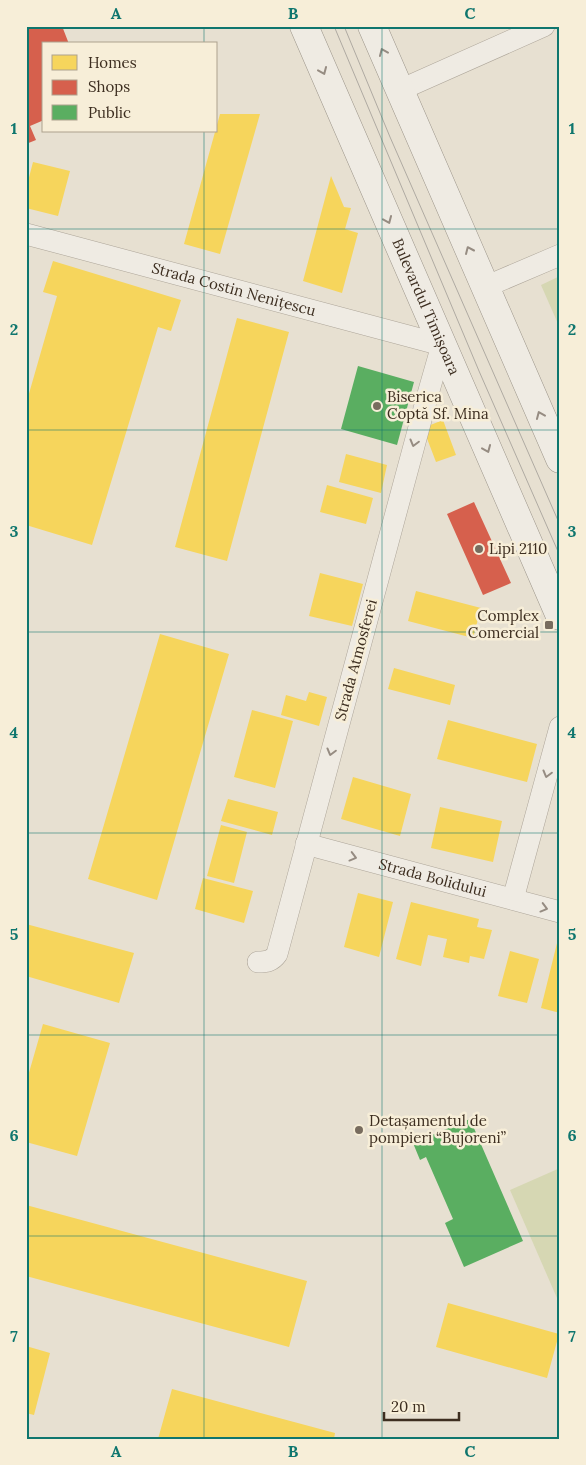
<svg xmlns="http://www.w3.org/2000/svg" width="586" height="1465" font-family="Lora,serif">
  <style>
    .green { fill: #d6d7b3 }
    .homes { fill: #f6d55c }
    .shops { fill: #d6604d }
    .public { fill: #5aae61 }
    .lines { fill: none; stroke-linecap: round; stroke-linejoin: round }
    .street-casing { stroke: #ada599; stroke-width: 22 }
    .secondary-casing { stroke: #9c958a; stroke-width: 29 }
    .street { stroke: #efebe3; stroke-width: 21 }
    .secondary { stroke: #efebe3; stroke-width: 28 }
    .tram { stroke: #afaaa2; stroke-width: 1 }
    .oneway { stroke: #968c82 }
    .grid { fill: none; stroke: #0f766e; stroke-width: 1; stroke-opacity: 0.55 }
    .poi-dot { fill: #786c5e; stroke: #f7eed8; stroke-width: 2 }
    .labels { text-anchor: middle; stroke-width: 5; stroke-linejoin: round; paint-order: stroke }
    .street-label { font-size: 15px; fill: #3d2e20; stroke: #f7eed8 }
    .poi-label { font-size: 15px; fill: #3d2e20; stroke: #f7eed8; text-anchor: start }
    .neatline { fill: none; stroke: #0f766e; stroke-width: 2 }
    .grid-label { font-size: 16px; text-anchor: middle; font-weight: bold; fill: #0f766e }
  </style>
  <rect width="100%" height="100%" fill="#e7e0d1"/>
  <path class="green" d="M560,276V326H559L541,285Z
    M560,1168V1305L510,1190Z"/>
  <path class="homes" d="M220,114H260L220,254L184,244Z
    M33,162L70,171L58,216L26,208V189Z
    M331,176L344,207L351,208L345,229L358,233L342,293L303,281Z
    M53,261L181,300L171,331L158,327L92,545L26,525V404L57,296L43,292Z
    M237,318L289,332L227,561L175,547Z
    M443,420L456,455L436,462L423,428Z
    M346,454L387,465L381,493L339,482Z
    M327,485L373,498L366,524L320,512Z
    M320,573L363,584L352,626L309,616Z
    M416,591L481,608L473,638L408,621Z
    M160,634L229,654L157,900L88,879Z
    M394,668L455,685L450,705L388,689Z
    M309,692L327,697L319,726L281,715L286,695L306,701Z
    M252,710L293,721L275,788L234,777Z
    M448,720L537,744L527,782L437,759Z
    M353,777L411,794L400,836L341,819Z
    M228,799L278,812L272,835L221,821Z
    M440,807L502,821L493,862L431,848Z
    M221,825L247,832L234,883L207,876Z
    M203,878L253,891L244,923L195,909Z
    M358,893L393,902L379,957L344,947Z
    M411,902L479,919L477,927L492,930L484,959L470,956L469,963L443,957L447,939L428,935L421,966L396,959Z
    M26,924L134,953L119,1003L26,976Z
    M559,935H560V1013L541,1008Z
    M510,951L539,959L527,1003L498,996Z
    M43,1024L110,1043L77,1156L26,1142V1083Z
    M26,1205L307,1281L289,1347L26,1276Z
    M448,1303L559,1334L547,1378L436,1347Z
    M26,1346L50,1353L34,1415L26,1413Z
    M172,1389L335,1433L334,1439H158Z"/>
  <path class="shops" d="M26,26H62L69,44H44V120L30,126L36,140L26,144Z
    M474,502L511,583L483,595L447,514Z"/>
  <path class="public" d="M358,366L414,382L397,445L341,429Z
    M470,1119L523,1241L464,1267L445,1223L453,1219L426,1157L420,1160L413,1143Z"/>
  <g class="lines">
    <defs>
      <g id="street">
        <path d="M400,90L544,26"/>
        <path id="s1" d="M26,234L442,345L428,394L277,954C272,961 267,962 258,962"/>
        <path d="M485,287L560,255"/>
        <path id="s2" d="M306,844L560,912"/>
        <path d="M513,899L560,727"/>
      </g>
      <g id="secondary">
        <path id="s3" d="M304,26L560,616"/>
        <path d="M372,26L560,459"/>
      </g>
    </defs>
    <use href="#street" class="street-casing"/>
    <use href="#secondary" class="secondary-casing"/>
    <use href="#street" class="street"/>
    <use href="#secondary" class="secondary"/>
    <path class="tram" d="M334,26L479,371L560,556
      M344,26L390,137L560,525"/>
  </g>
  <defs><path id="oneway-chevron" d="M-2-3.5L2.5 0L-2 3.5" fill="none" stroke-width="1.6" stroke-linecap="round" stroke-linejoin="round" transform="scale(1.25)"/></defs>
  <g class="oneway">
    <use href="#oneway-chevron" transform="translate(383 52) rotate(-113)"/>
    <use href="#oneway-chevron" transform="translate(323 71) rotate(67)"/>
    <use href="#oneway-chevron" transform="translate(388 220) rotate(67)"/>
    <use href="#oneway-chevron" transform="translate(469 250) rotate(-114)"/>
    <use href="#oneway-chevron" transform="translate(540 415) rotate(-113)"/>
    <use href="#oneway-chevron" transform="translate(414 443) rotate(105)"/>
    <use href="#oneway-chevron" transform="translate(487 449) rotate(67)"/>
    <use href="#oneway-chevron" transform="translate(331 752) rotate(105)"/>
    <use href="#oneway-chevron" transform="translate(547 774) rotate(105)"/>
    <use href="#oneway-chevron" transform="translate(353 857) rotate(15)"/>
    <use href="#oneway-chevron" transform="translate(544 908) rotate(15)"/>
  </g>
  <path class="grid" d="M204,26V44M382,26V1439M204,131V1439M26,229H560M26,430H560M26,632H560M26,833H560M26,1035H560M26,1236H560"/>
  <g class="poi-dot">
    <circle cx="377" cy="406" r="5"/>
    <circle cx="479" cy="549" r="5"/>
    <rect x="544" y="620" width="10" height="10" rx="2.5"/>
    <circle cx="359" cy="1130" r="5"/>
  </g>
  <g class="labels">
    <g class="street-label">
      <text dy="5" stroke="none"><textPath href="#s1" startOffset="215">Strada Costin Nenițescu</textPath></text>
      <text dy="5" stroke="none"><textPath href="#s3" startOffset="306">Bulevardul Timișoara</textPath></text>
      <text transform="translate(356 660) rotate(-75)" y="5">Strada Atmosferei</text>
      <text dy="5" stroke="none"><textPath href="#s2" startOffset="131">Strada Bolidului</textPath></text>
    </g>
    <g class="poi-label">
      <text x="387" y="402">Biserica<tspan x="387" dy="17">Coptă Sf. Mina</tspan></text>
      <text x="489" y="554">Lipi 2110</text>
      <text x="539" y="621" text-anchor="end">Complex<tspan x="539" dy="17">Comercial</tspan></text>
      <text x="369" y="1126">Detașamentul de<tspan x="369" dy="17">pompieri “Bujoreni”</tspan></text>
    </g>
  </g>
  <rect width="586" height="1465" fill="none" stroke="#f7eed8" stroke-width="55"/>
  <rect x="42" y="42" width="175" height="90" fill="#f7eed8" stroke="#ada18e"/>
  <rect x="52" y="55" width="25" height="15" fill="#f6d55c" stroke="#ada18e"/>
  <text x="88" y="68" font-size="15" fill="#3d2e20">Homes</text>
  <rect x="52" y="80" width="25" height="15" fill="#d6604d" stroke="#ada18e"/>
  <text x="88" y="92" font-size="15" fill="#3d2e20">Shops</text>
  <rect x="52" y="105" width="25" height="15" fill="#5aae61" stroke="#ada18e"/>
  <text x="88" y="118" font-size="15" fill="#3d2e20">Public</text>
  <path d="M384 1412v8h75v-8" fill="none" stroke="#3d2e20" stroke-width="2.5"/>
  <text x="391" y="1412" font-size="15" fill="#3d2e20" stroke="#f7eed8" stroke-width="4" paint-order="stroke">20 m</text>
  <rect x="28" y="28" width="530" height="1410" class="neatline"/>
  <g class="grid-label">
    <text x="116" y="19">A</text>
    <text x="293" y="19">B</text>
    <text x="470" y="19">C</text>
    <text x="14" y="134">1</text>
    <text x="572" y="134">1</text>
    <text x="14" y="335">2</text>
    <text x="572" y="335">2</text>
    <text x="14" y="537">3</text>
    <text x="572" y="537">3</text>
    <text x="14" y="738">4</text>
    <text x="572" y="738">4</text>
    <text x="14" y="940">5</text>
    <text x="572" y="940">5</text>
    <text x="14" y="1141">6</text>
    <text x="572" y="1141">6</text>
    <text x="14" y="1342">7</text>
    <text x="572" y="1342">7</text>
    <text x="116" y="1457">A</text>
    <text x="293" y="1457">B</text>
    <text x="470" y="1457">C</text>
  </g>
</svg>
